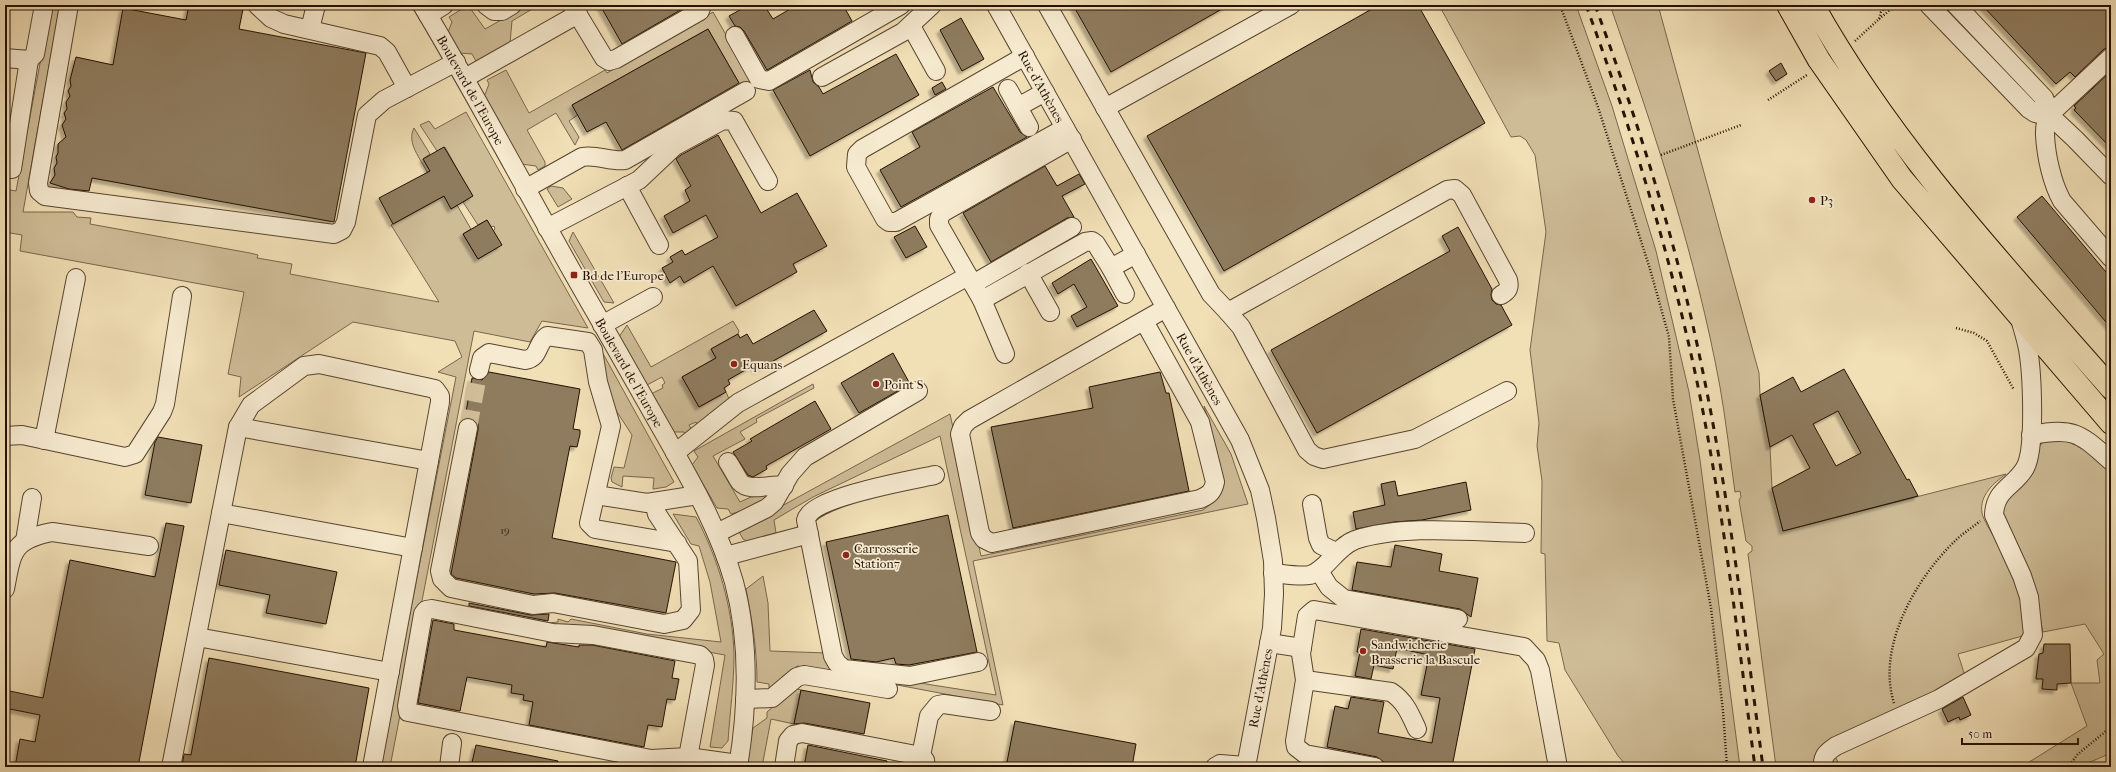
<svg xmlns="http://www.w3.org/2000/svg" width="2116" height="772" font-family="'IM FELL French Canon',serif">
  <style>
    .green { fill: #cebc97; stroke: #79664c }
    .building { fill: #8f7c5f; stroke: #241100; fill-rule: evenodd; filter: url(#shadow) }
    .lines { fill: none; stroke-linecap: round; stroke-linejoin: round }
    .minor-tunnel { stroke: #d2c09b; stroke-width: 18; stroke-dasharray: 18 9; stroke-linecap: butt }
    .minor-casing { stroke: #57442e; stroke-width: 20 }
    .highway-casing { stroke: #241100; stroke-width: 24 }
    .path { stroke: #241100; stroke-width: 2.5; stroke-dasharray: 1 2; stroke-linecap: butt }
    .minor { stroke: #f6ead0; stroke-width: 18 }
    .highway { stroke: #f1dfb6; stroke-width: 22 }
    .rail { stroke: #241100; stroke-width: 3; stroke-dasharray: 7 7; stroke-linecap: butt }
    .poi-dot { fill: #8f2418; stroke: #f6ead0; stroke-width: 1.5 }
    .labels { text-anchor: middle; stroke-width: 3.5; stroke-linejoin: round; paint-order: stroke }
    .number-label { font-size: 11px; fill: #3f2c18 }
    .street-label { font-size: 13px; fill: #241100; stroke: #f6ead0 }
    .poi-label { font-size: 13px; fill: #241100; stroke: #f6ead0; text-anchor: start }
  </style>
  <defs>
    <filter id="shadow"><feDropShadow dx="-3.5" dy="3.5" stdDeviation="1" flood-color="#0004"/></filter>
  </defs>
  <rect width="100%" height="100%" fill="#f1dfb6"/>
  <filter id="stains"><feTurbulence type="fractalNoise" baseFrequency=".005" numOctaves="4"/><feColorMatrix values="0 0 0 0 .2 0 0 0 0 .09 0 0 0 0 .02 0 0 0 .5 -.17"/></filter>
  <radialGradient id="worn" r=".72"><stop offset=".6" stop-color="#630" stop-opacity="0"/><stop offset="1" stop-color="#630" stop-opacity=".3"/></radialGradient>
  <path class="green" d="M51,5H60L23,212H73L77,217L91,218L90,224L250,253L258,255L257,258L292,264L290,274L439,302L391,225L444,196L451,208L457,205L471,229L463,234L478,259L501,245L493,231L495,229L494,226L491,227L487,220L478,225L463,202L472,196L445,147L437,151L420,125L429,121L435,129L466,112L588,328L542,321L530,342L474,331L390,767H380L456,377L438,372L462,357L455,341L353,322L239,397L241,377L228,374L244,292L20,251L22,235L5,232V189L16,191Z
    M468,5L485,29L528,5H539L512,21L510,43L476,61L472,54L460,53L448,32L452,22L449,17Z
    M1439,5H1576L1612,106L1656,251L1689,392L1700,460L1740,767H1628L1618,756L1565,670L1559,643L1547,641L1545,554L1541,553L1542,481L1537,446L1539,423L1530,350L1546,232L1535,155L1526,140L1520,136L1511,137Z
    M1610,5H1658L1759,373L1760,395L1770,447L1772,488L1783,531L2006,474C1994,483 1979,495 1982,513C1983,521 2003,551 2008,561C2020,585 2022,609 2026,635L1958,654L1965,676L1830,744L1840,767H1776L1748,554L1752,551V546L1746,541L1739,500L1741,497L1740,491L1735,492C1730,457 1726,421 1720,387C1696,256 1654,130 1610,5Z
    M713,12L753,82L742,88L708,29L572,105L579,114L569,121L579,137L575,145L556,113L527,130L545,162V166L538,170L536,166L521,164L484,97L489,84L487,80L506,70L529,113L605,70L607,73Z
    M414,128L430,154L423,159L430,171L427,172C421,159 406,143 414,128Z
    M551,186L563,188L572,199L558,207L547,189Z
    M573,232L614,303L604,302L569,241Z
    M733,321L739,331L738,334L711,349L716,358L682,377L699,407L726,392L729,399L700,429L696,422L689,425L694,434L688,438L684,432H672L651,394L663,388L662,385L665,383L662,377L647,385L619,337L627,325L651,367Z
    M601,350L674,482L666,487L653,489L654,478L623,476L622,487L612,482L611,478L614,467L624,468L632,435L617,412L600,372Z
    M813,384L814,388L756,419L757,422L740,432L745,439L713,456L740,502L751,497L768,495L769,498L753,508L731,514L728,509L717,508L692,465L698,457L694,451Z
    M1204,406L1231,454L1248,504L973,561L1003,705L797,666L775,686L769,689V684L757,682C757,649 752,620 746,589L763,576L768,603L770,651L827,653L856,673L996,695L940,436L813,497L774,520L776,533L747,541L743,539L738,530L950,414L981,556L1203,510C1211,504 1219,498 1221,489C1224,470 1209,426 1204,406Z
    M2049,439L2077,440L2111,467V753L2088,763L2085,767H2018L2026,764L2087,726L2071,683H2100L2097,660L2104,654L2085,624L2043,632L2037,605L2000,522L2002,499L2042,443Z
    M673,514L696,517C718,558 733,608 734,655C734,683 730,712 728,741L722,748L710,747L725,655L548,623L558,622V619L568,622L571,619L647,634L721,642L710,582L699,546L691,544Z
    M795,688L801,690L794,724L771,719L762,767H746L753,728L767,718V712Z"/>
  <path class="building" d="M189,5H220L243,9L239,29L366,53L334,222L92,178L89,191L69,189L50,183L55,175L54,168L57,163L56,157L58,153V144L66,137L62,125L66,119L64,113L67,109L66,102L70,96L68,91L71,86L70,80L76,57L113,65L123,8L186,20Z
    M600,5H689L622,44Z
    M749,5H764L773,19L797,5H843L852,21L767,70L744,31L740,27L735,26L729,16Z
    M1073,5H1229L1111,72Z
    M1379,5H1418L1485,123L1224,271L1147,136Z
    M1982,5H2111V47L2104,49L2075,77L2070,72L2056,84Z
    M961,18L984,59L962,71L940,30Z
    M708,29L739,83L622,150L606,122L587,132L572,105Z
    M896,54L919,95L810,156L773,90L810,70L813,82L819,87L823,94Z
    M1781,63L1787,74L1776,81L1769,71Z
    M2111,71V148L2074,110L2076,108L2074,106Z
    M942,82L946,89L935,95L932,88Z
    M993,87L1020,132L1027,137L901,207L880,170L920,147L912,132Z
    M718,135L761,213L797,193L827,246L793,264L797,272L736,306L713,266L684,283L680,276L670,283L662,268L673,262L670,257L682,250L685,255L718,237L706,215L673,233L664,216L690,201L685,190L691,186L676,159L681,155Z
    M444,147L473,196L451,209L444,196L393,224L379,198L430,171L423,159Z
    M1045,166L1057,186L1079,174L1085,184L1062,196L1074,217L1067,218L991,262L963,213Z
    M2042,196L2111,278V328L2017,217Z
    M487,220L502,245L478,259L463,234Z
    M915,226L927,247L906,258L894,237Z
    M1458,227L1492,289L1491,295L1492,300L1496,304L1501,305L1512,325L1317,433L1271,350L1450,251L1442,236Z
    M1091,259L1118,306L1077,327L1071,316L1087,307L1074,284L1058,294L1052,283Z
    M814,310L827,331L757,370L754,365L728,380L730,384L724,388L726,392L699,407L682,377L716,358L711,349L738,334L740,338L747,334L753,344Z
    M893,353L910,384L859,413L841,383Z
    M1844,369L1907,480L1909,479L1918,496L1783,531L1772,488L1810,468L1792,435L1770,447L1760,395L1793,377L1801,392ZM1838,411L1861,453L1836,466L1813,424Z
    M489,372L580,389L573,429L580,430V434L577,447L570,446L552,538L676,562L666,613L555,593L534,594L456,578L451,574L478,430V424L475,420L465,418L472,378L482,380Z
    M1160,372L1166,393H1169L1189,491L1013,528L991,427L1093,408L1089,387Z
    M815,401L831,429L766,466L767,469L753,477L748,475L733,452L752,441L750,439Z
    M158,437L202,445L191,503L145,495L155,442Z
    M1395,481L1398,496L1466,482L1471,510L1422,520L1394,522L1356,529L1353,512L1385,505L1381,484Z
    M948,515L977,652L909,665L896,664L894,658L876,662L851,659L826,542Z
    M166,523L184,526L138,767H15L20,739L35,742L40,715L5,708V690L43,698L70,560L155,577Z
    M1395,545L1442,554L1439,571L1478,578L1471,617L1460,609L1352,590L1357,562L1391,567Z
    M226,550L337,572L326,624L266,613L270,595L219,585Z
    M469,603L531,615L549,614L548,621L469,606Z
    M433,620L454,624V630L546,647L547,642L579,647V645H592L675,661L672,678L679,679L675,700L667,699L662,727L648,725L644,747L529,725L533,702L523,700L524,695L511,693L512,685L467,677L460,711L418,703Z
    M1361,629L1475,649L1452,767H1405L1385,763L1377,757L1327,747L1335,706L1348,709L1351,697L1384,702L1378,733L1432,743L1440,698L1421,695L1429,655L1397,648L1393,669L1374,665L1371,679L1355,676L1360,652H1357Z
    M2044,644H2070L2071,683L2057,684V690L2042,689L2043,679H2036L2039,654L2043,653Z
    M209,658L369,688L355,767H182L184,754L191,755Z
    M801,690L870,703L864,734L804,723L794,724Z
    M1963,697L1971,715L1960,720L1959,717L1948,722L1942,709Z
    M1015,721L1136,744L1132,767H1006Z
    M476,745L558,761L557,767H471Z
    M808,745L887,761V767H804Z"/>
  <g class="lines">
    <path class="minor-tunnel" d="M468,428L479,370"/>
    <defs>
      <g id="minor">
        <path d="M69,5L38,183L39,191L45,196L334,234L342,230L346,222L367,115L384,100L456,62"/>
        <path d="M257,5L271,18L284,24L380,46L387,52L407,88"/>
        <path id="s1" d="M422,5C483,107 537,212 597,315C619,354 642,394 664,433C691,481 719,529 734,582C750,642 748,706 738,767"/>
        <path d="M486,5L494,11H502L512,5"/>
        <path d="M572,5L604,58L609,61L616,59L700,11L702,5"/>
        <path id="s2" d="M996,5L1240,440L1260,490L1266,518L1273,561L1274,594L1272,628L1246,767"/>
        <path d="M1047,5L1211,294L1228,312L1447,190L1455,189L1462,195L1508,280C1510,288 1508,291 1501,295"/>
        <path d="M1929,5L2029,109L2035,113L2048,116L2111,57"/>
        <path d="M1956,5L2044,98C2052,114 2044,119 2045,135C2046,156 2052,183 2062,201L2111,258"/>
        <path d="M428,15L444,5"/>
        <path d="M911,26L936,71"/>
        <path d="M310,29L316,5"/>
        <path d="M735,36L759,79L769,81L901,5"/>
        <path d="M1025,56L862,149L857,154L856,167L885,219L889,222H896L1065,128"/>
        <path d="M5,58L29,60L35,54L44,5"/>
        <path d="M822,77L903,32L932,5"/>
        <path d="M465,78L578,14"/>
        <path d="M1008,89L1029,127"/>
        <path d="M1018,107L1045,92"/>
        <path d="M1105,108L1291,5"/>
        <path d="M2042,108L2075,139L2111,176"/>
        <path d="M12,169L29,60"/>
        <path d="M627,186L659,245"/>
        <path d="M525,189L582,157C597,154 610,162 625,160L746,91"/>
        <path d="M547,228L639,180L675,146L723,120L734,121L768,181"/>
        <path d="M1111,268L1125,294"/>
        <path d="M1028,273L1050,312"/>
        <path d="M973,284L1072,227"/>
        <path d="M982,300L1085,242L1092,241L1096,244L1111,268L1136,254"/>
        <path d="M1228,312L1241,327L1307,450L1314,456L1323,459L1415,439L1507,391"/>
        <path d="M1144,321L1200,422L1215,482C1213,492 1209,495 1200,499L992,543L984,539L980,533L960,434L963,426L969,420L1166,308"/>
        <path d="M602,325L653,297"/>
        <path d="M1005,354L982,300L939,225V219L942,213L1072,139"/>
        <path d="M479,370L482,358L489,353L525,360C540,358 536,344 547,336L588,342L593,350L598,382L611,426L589,523L595,529L677,543"/>
        <path d="M238,427L429,461"/>
        <path d="M468,428L440,571L442,579L451,588L533,605L553,603L664,624L683,620L691,610L688,561L657,514L654,502"/>
        <path d="M2031,435C2075,427 2079,433 2111,461"/>
        <path d="M5,436L22,435L125,457L135,454L162,412L165,404L182,296"/>
        <path d="M44,440L76,278"/>
        <path d="M675,453L738,403L968,276"/>
        <path d="M728,462C732,468 736,476 740,482C750,493 771,483 784,486"/>
        <path d="M935,475C912,480 811,497 806,520L833,656L837,663L844,669L910,676L978,662"/>
        <path d="M596,495L647,503L698,495"/>
        <path d="M1312,504L1318,538L1321,545L1336,552"/>
        <path d="M221,513L413,548"/>
        <path d="M717,533L767,508L774,502L790,474L805,457L918,391"/>
        <path d="M25,541L32,498"/>
        <path d="M726,556L809,534"/>
        <path d="M1319,571L1329,587L1344,599L1458,619"/>
        <path d="M1273,573C1284,574 1299,577 1310,575C1327,570 1336,547 1355,540C1404,524 1474,532 1525,533"/>
        <path d="M5,589C12,552 12,540 52,532L149,546"/>
        <path d="M197,637L390,672"/>
        <path d="M1269,643L1302,648"/>
        <path d="M1305,680L1391,692C1405,701 1410,714 1417,729"/>
        <path d="M745,699L772,698L797,677L804,675L888,689"/>
        <path d="M921,756L929,716L938,705L944,704L991,711"/>
        <path d="M688,757L705,665L704,659L700,655L593,635L553,633L432,609L426,610L423,614L407,706L408,712L651,759L688,757L738,764"/>
        <path d="M171,767L238,427L251,405L304,366L319,364L435,389L440,396V402L372,767"/>
        <path d="M449,767L452,743"/>
        <path d="M784,767L788,741L793,735L802,733L921,756L925,760L926,767"/>
        <path d="M1215,767L1220,764L1246,766"/>
        <path d="M1375,767L1305,754L1296,747L1295,741L1305,680L1301,654L1307,616L1314,610L1524,647L1536,660L1540,670L1558,767"/>
        <path d="M1823,767C1822,756 1827,752 1836,746L1939,699L2026,648L2033,635L2029,597L2022,576L1994,515C1995,489 2014,487 2025,468C2036,449 2032,372 2028,349C2026,339 2023,329 2020,319"/>
      </g>
      <path id="highway" d="M1788,5L1819,60L1902,179L2111,423
        M1813,5C1892,147 2004,266 2111,388"/>
    </defs>
    <use href="#minor" class="minor-casing"/>
    <use href="#highway" class="highway-casing"/>
    <path class="path" d="M1560,5L1598,107L1650,269L1669,337L1673,399L1711,608L1723,711L1727,767
      M1879,19L1896,5
      M1855,41L1879,19L1881,12L1888,5
      M1768,100L1807,75
      M1661,155L1741,125
      M1956,328L1974,333L1987,341L2014,390
      M1894,703C1876,647 1916,578 1956,540C1963,533 1972,528 1980,521
      M2068,767L2078,754L2111,727"/>
    <use href="#minor" class="minor"/>
    <use href="#highway" class="highway"/>
    <path class="rail" d="M1586,5C1629,122 1666,241 1693,363C1722,496 1737,632 1755,767
      M1595,5C1638,122 1676,241 1701,363C1729,496 1745,632 1763,767"/>
  </g>
  <g class="poi-dot">
    <circle cx="1812" cy="200" r="4"/>
    <rect x="570" y="271" width="8" height="8" rx="2"/>
    <circle cx="734" cy="364" r="4"/>
    <circle cx="876" cy="384" r="4"/>
    <circle cx="846" cy="555" r="4"/>
    <circle cx="1363" cy="651" r="4"/>
  </g>
  <g class="labels">
    <g class="number-label">
      <text x="505" y="534">19</text>
    </g>
    <g class="street-label">
      <text dy="5" stroke="none"><textPath href="#s2" startOffset="93">Rue d'Athènes</textPath></text>
      <text dy="5" stroke="none"><textPath href="#s1" startOffset="98">Boulevard de l'Europe</textPath></text>
      <text dy="5" stroke="none"><textPath href="#s2" startOffset="417">Rue d'Athènes</textPath></text>
      <text dy="5" stroke="none"><textPath href="#s1" startOffset="422">Boulevard de l'Europe</textPath></text>
      <text transform="translate(1260 688) rotate(-79)" y="5">Rue d'Athènes</text>
    </g>
    <g class="poi-label">
      <text x="1820" y="205">P3</text>
      <text x="582" y="280">Bd de l'Europe</text>
      <text x="742" y="369">Equans</text>
      <text x="884" y="389">Point S</text>
      <text x="854" y="553">Carrosserie<tspan x="854" dy="15">Station7</tspan></text>
      <text x="1371" y="649">Sandwicherie<tspan x="1371" dy="15">Brasserie la Bascule</tspan></text>
    </g>
  </g>
  <rect width="2116" height="772" fill="none" stroke="#f1dfb6" stroke-width="20"/>
  <rect x="6" y="6" width="2104" height="760" fill="none" stroke="#241100" stroke-width="2"/>
  <rect x="10" y="10" width="2096" height="752" fill="none" stroke="#241100"/>
  <path d="M1962 738v6h116v-6" fill="none" stroke="#241100" stroke-width="2"/>
  <text x="1968" y="738" font-size="12" fill="#241100" stroke="#f6ead0" stroke-width="3" paint-order="stroke">50 m</text>
  <rect width="100%" height="100%" filter="url(#stains)"/>
  <rect width="100%" height="100%" fill="url(#worn)"/>
</svg>
